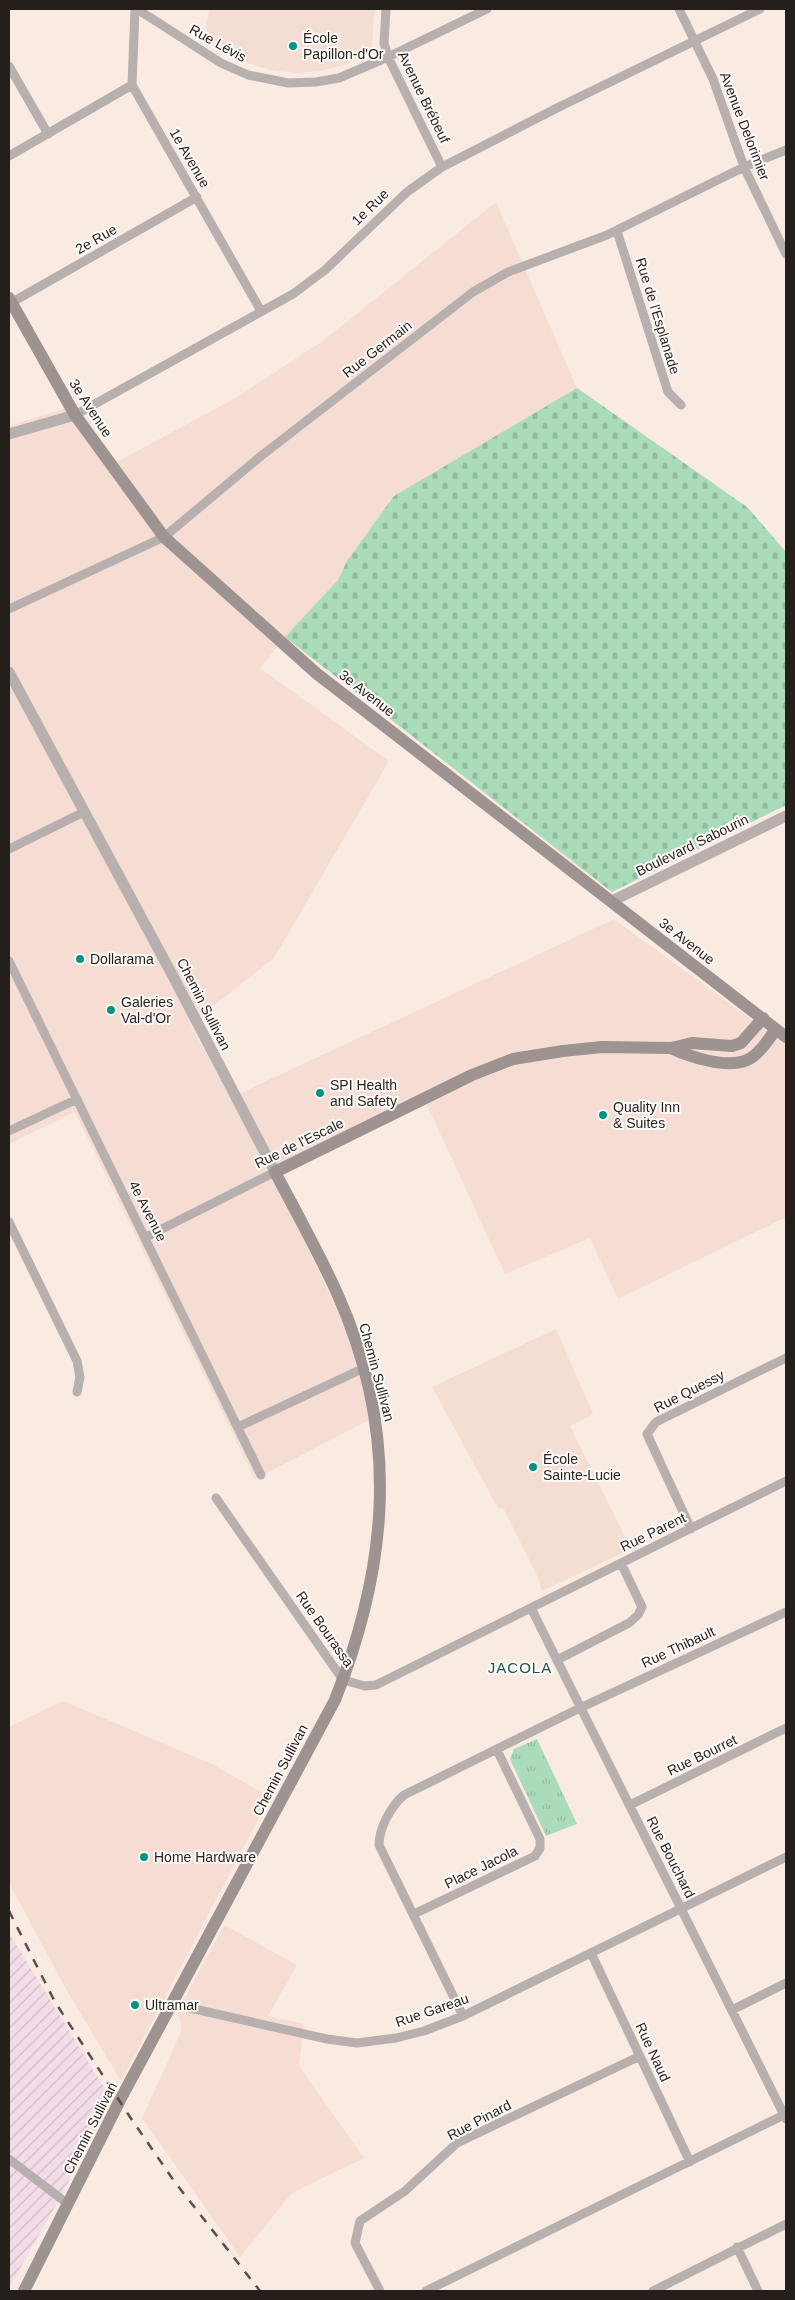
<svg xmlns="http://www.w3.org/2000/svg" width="795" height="2300" font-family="Helvetica,sans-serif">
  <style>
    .commercial { fill: #f6ddd4 }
    .industrial { fill: url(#industrial-furrows) }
    .built { fill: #f4ddd2 }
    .cemetery { fill: url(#cemetery-stones) }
    .park { fill: url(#park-tufts) }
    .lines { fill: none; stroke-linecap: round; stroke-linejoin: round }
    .minor { stroke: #b8b0ae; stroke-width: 9 }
    .tertiary { stroke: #b8b0ae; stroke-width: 11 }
    .secondary { stroke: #9d9390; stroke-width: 12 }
    .rail { stroke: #574f4b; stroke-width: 2.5; stroke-dasharray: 9 9; stroke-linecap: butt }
    .poi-dot { fill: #049380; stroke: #fdfaf8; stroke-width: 2 }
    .labels { text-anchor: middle; stroke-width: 4; stroke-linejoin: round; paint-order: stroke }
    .poi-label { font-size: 14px; fill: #251f1c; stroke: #fdfaf8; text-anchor: start }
    .street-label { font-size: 14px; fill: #251f1c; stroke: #fdfaf8 }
    .neighbourhood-label { font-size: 15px; letter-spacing: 1px; fill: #1e554b; stroke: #fdfaf8 }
  </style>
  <defs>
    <pattern id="industrial-furrows" width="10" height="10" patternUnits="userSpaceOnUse" patternTransform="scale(1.25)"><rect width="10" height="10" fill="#f3dce8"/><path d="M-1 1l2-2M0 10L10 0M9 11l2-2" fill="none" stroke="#d0bcc6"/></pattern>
    <pattern id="cemetery-stones" width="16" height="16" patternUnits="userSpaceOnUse" patternTransform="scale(1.25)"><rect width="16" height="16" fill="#aadbba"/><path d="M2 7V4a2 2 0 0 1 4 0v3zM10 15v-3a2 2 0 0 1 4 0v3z" fill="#92bc9f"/></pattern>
    <pattern id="park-tufts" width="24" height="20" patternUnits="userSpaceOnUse" patternTransform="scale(1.25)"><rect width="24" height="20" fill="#aadbba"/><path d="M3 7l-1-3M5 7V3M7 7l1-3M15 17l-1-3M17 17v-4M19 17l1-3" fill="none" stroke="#92bc9f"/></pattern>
  </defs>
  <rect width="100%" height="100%" fill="#f9eae2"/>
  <path class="commercial" d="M496,202L577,388L394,496L347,561L338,580L285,637L260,668L389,761L274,958L190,1024L230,1098L614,919L786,1045V1217L618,1299L590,1238L505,1274L422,1094L270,1169L358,1354L373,1418L255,1479L75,1112L9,1144V426L76,405L117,462L239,396L324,340Z
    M63,1701L212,1764L270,1797L121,2081L66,1989L9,1883V1727Z
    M224,1925L297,1965L268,2016L304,2024L299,2066L364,2158L292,2193L240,2257L142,2118L182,2030L178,2011Z"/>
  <path class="industrial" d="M9,1933L111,2099L63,2192L9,2288Z"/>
  <path class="built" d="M209,9H375L371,52L347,64L320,71L296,73L270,70L250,64L224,52L205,39Z
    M556,1329L593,1414L570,1426L631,1549L542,1591L537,1575L504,1509L498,1508L432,1387Z"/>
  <path class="cemetery" d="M577,388L747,507L786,552V805L612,892L285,637L338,580L347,561L394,496Z"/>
  <path class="park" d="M537,1739L577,1824L546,1836L510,1759L514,1749Z"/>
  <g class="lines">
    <path class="minor" d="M135,9L132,85L261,311
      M137,9L221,63L248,75L288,83L316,82L339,78L388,57L487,9
      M386,9L384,43L388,57L442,167
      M679,9L713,79L744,167L786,254
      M9,66L48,134
      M9,156L132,85
      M617,231L668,392L681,405
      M9,304L197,197
      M75,415L293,294L325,270L407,192L442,167L559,107L760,9
      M9,609L164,537L261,456L473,292L508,272L607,235L744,167L786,150
      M9,849L84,812
      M9,961L261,1475
      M9,1131L77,1099
      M9,1222L77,1361L80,1377L77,1392
      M146,1237L275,1172
      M238,1427L364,1368
      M216,1498L343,1680L365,1686L376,1685L786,1481
      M691,1529L647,1434L656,1422L786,1358
      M531,1608L786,2119
      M557,1660L629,1623L638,1615L642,1607L621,1563
      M630,1805L786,1728
      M414,1914L535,1856L540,1848V1839L497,1750
      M591,1953L690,2162
      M172,2004L327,2039L357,2043L396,2038L424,2031L463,2016L786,1857
      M732,2010L786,1983
      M463,2016L379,1845C379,1828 391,1806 404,1795L580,1708L786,1612
      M9,2159L68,2204
      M737,2247L758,2291
      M380,2291L355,2243L360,2221L405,2191L457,2143L640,2056
      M426,2291L786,2114
      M653,2291L786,2224"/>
    <path class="tertiary" d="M9,434L75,415
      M9,672L174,978L275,1172
      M612,901L786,816"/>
    <path class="secondary" d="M9,298L75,415L164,537L316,673L786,1037
      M671,1048C690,1057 727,1069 747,1060C759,1055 768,1040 776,1029
      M24,2291L120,2100L335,1700C390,1561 399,1431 337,1293C318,1251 296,1212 275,1172L472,1075L513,1059L563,1051L602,1047L671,1048L692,1043L732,1046L741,1043L763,1018"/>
    <path class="rail" d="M9,1911L55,2002L130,2117L174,2181L260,2291"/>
  </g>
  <g class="poi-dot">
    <circle cx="293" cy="46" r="5"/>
    <circle cx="80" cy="959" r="5"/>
    <circle cx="111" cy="1010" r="5"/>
    <circle cx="320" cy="1093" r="5"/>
    <circle cx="603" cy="1115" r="5"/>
    <circle cx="533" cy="1467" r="5"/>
    <circle cx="144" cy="1857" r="5"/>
    <circle cx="135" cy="2005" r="5"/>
  </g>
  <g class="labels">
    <g class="poi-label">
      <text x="303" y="43">École<tspan x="303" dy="16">Papillon-d'Or</tspan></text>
      <text x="90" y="964">Dollarama</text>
      <text x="121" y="1007">Galeries<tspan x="121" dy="16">Val-d'Or</tspan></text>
      <text x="330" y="1090">SPI Health<tspan x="330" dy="16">and Safety</tspan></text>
      <text x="613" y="1112">Quality Inn<tspan x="613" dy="16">&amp; Suites</tspan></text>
      <text x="543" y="1464">École<tspan x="543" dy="16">Sainte-Lucie</tspan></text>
      <text x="154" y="1862">Home Hardware</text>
      <text x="145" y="2010">Ultramar</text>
    </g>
    <g class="street-label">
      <text transform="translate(218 43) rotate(29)" y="5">Rue Lévis</text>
      <text transform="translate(424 97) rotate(64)" y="5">Avenue Brébeuf</text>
      <text transform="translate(745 126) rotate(69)" y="5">Avenue Delorimier</text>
      <text transform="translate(190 158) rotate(60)" y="5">1e Avenue</text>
      <text transform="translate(370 207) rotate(-44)" y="5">1e Rue</text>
      <text transform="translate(96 239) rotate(-30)" y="5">2e Rue</text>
      <text transform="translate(658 316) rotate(73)" y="5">Rue de l'Esplanade</text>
      <text transform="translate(377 349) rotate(-38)" y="5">Rue Germain</text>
      <text transform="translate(91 408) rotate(57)" y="5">3e Avenue</text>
      <text transform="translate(367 693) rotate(38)" y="5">3e Avenue</text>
      <text transform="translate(692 845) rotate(-26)" y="5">Boulevard Sabourin</text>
      <text transform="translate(687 941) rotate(38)" y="5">3e Avenue</text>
      <text transform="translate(204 1004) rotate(63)" y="5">Chemin Sullivan</text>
      <text transform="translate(299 1143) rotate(-26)" y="5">Rue de l'Escale</text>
      <text transform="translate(148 1211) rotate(63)" y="5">4e Avenue</text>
      <text transform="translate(377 1372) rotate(75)" y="5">Chemin Sullivan</text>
      <text transform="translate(689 1391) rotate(-27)" y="5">Rue Quessy</text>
      <text transform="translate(653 1532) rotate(-26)" y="5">Rue Parent</text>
      <text transform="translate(325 1629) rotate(55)" y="5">Rue Bourassa</text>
      <text transform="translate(678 1647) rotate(-25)" y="5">Rue Thibault</text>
      <text transform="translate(702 1755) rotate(-26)" y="5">Rue Bourret</text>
      <text transform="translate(280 1770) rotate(-62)" y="5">Chemin Sullivan</text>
      <text transform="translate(671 1857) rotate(63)" y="5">Rue Bouchard</text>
      <text transform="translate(481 1867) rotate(-26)" y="5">Place Jacola</text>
      <text transform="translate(432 2010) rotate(-19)" y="5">Rue Gareau</text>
      <text transform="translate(653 2052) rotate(65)" y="5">Rue Naud</text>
      <text transform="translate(479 2120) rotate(-28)" y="5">Rue Pinard</text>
      <text transform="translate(90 2128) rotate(-63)" y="5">Chemin Sullivan</text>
    </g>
    <g class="neighbourhood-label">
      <text x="520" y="1673">JACOLA</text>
    </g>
  </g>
  <rect width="795" height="2300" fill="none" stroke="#251f1c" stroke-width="20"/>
</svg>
